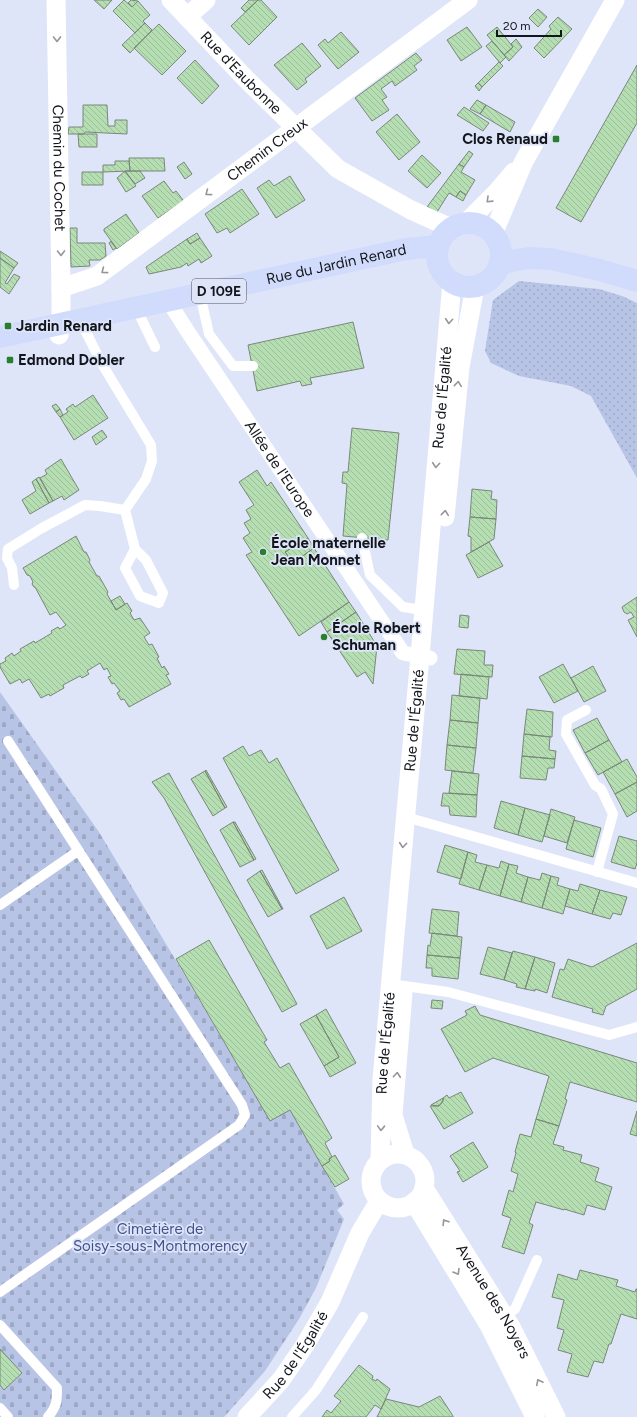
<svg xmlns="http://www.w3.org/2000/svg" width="637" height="1417" font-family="Figtree,sans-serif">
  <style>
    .grass { fill: url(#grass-dots) }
    .cemetery { fill: url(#cemetery-stones) }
    .building { fill: url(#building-back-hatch); stroke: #798879 }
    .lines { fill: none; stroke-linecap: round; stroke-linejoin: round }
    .service { stroke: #fff; stroke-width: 10 }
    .pedestrian { stroke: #fff; stroke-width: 15 }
    .minor { stroke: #fff; stroke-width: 19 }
    .primary { stroke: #d1dcfd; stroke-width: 22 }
    .oneway { stroke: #959699 }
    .poi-dot { fill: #287f2d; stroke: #dee5f9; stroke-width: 1.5 }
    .labels { text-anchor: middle; stroke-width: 3.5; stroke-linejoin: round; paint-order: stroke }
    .shield { fill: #dee5f9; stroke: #50545e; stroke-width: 1 }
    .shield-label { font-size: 14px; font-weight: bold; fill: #13161c }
    .street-label { font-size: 15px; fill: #13161c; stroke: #dee5f9 }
    .poi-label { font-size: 15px; font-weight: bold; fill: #13161c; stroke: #dee5f9; text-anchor: start }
    .park-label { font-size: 15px; fill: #40518f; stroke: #dee5f9 }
  </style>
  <defs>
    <pattern id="grass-dots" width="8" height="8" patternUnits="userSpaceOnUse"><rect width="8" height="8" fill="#b8c4e6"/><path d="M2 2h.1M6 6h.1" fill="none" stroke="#9da8c5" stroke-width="1.8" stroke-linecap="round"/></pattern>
    <pattern id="cemetery-stones" width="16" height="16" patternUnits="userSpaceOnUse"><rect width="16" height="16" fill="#b8c4e6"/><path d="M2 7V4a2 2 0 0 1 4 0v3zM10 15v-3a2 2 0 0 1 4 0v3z" fill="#9da8c5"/></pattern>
    <pattern id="building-back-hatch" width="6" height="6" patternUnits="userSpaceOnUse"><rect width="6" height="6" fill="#b5deb3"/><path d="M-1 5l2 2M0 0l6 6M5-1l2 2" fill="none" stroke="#9bbe99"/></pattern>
  </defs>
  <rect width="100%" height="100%" fill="#dee5f9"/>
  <path class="grass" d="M519,281L599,289L622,296L637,303V478L591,396L571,386L519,376L491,363L485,351L493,300Z"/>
  <path class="cemetery" d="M0,692L99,832L175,959L270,1120L290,1110L344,1204L337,1210L344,1219L316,1288L299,1319L265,1371L224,1417H0Z"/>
  <path class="building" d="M94,0H112L104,9Z
    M124,0L132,7L138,1L150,15L143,21L145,23L135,33L113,11Z
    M131,0L138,1L132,7L128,3Z
    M249,0H258L245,12L241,8Z
    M258,0H261L277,17L249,45L231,26Z
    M538,9L547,17L538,27L529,18Z
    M558,17L572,29L544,58L534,48L551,29L549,26Z
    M145,23L152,30L130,53L122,45Z
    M159,24L186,51L162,75L134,48Z
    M467,27L482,47L461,61L447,40Z
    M497,27L513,47L504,55L487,35Z
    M341,32L359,52L338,69L318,45L325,39L328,43Z
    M516,39L522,47L509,61L504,55L513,47L511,44Z
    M492,41L506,57L500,63L486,46Z
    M302,43L321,66L305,79L307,82L297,90L274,65Z
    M416,53L422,60L414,66L417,70L395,86L392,81L381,89L387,97L382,100L389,110L372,121L355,98Z
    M195,60L219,86L202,104L177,78Z
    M499,62L503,66L482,87L478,83Z
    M637,65V123L581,222L556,208Z
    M478,83L482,87L479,91L475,86Z
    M477,100L486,105L480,114L470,109Z
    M83,105H107L108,126H115V120H127V134L85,132L84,134H68L69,127H83Z
    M486,105L515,122L510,132L480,114Z
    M464,107L489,123L483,131L457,115Z
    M397,114L420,142L399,160L376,132Z
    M78,134H97V147H79Z
    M469,151L473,154L464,167L459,164Z
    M422,155L441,173L427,188L408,171Z
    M129,158H164L165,171H130Z
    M115,161H129L130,171L103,172V165H115Z
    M184,162L192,174L185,179L177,167Z
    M459,164L464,167L461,172L475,180L466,195L460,191L456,197L449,193L437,212L427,207Z
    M125,171H140L145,178L135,184Z
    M125,171L136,186L126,192L117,178Z
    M82,172H103V185H82Z
    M290,176L305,200L276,218L257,188L269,180L274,186Z
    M164,181L173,193L176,191L183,200L179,204L158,218L142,196Z
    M242,189L259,214L230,233L227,228L217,233L205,214Z
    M460,191L466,195L463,201L456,197Z
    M126,214L139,233L117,249L104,231V229Z
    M70,228H77V243H105L106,256L100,260H89L90,266L71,267Z
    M197,233L200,238L190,244L187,239Z
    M200,238L212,256L201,263L199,259L188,266L187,263L181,267L149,274L146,267L187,239L190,244Z
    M111,241L116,248L113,250L109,243Z
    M0,251L18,263L14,268L0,258Z
    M0,258L14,268L5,283L7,284L14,274L20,277L9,294L0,287Z
    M353,322L364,368L310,378L312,384L302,386L300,381L257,391L248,345Z
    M93,395L108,418L74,440L60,417L68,412L66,409L73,404L75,407Z
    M56,404L60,409L56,412L52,406Z
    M60,409L63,415L60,417L56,412Z
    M352,428L399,433L388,540L343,536L347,484L342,483L343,472H348Z
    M102,430L107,437L96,445L92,437Z
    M61,459L79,490L64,500L62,496L53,501L40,478L47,474L45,470Z
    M257,470L267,486L271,482L308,538L285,552L293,563L314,548L349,602L299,636L246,555L252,552L243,538L250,533L244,523L251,519L246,510L254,505L239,482Z
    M39,477L53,501L49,503L36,479Z
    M36,479L49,503L30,514L22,500L36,491L32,482Z
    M472,489L492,491L491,499L497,500L496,519L470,517Z
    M470,517L496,519L494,539L471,552V537L468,536Z
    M76,536L84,552H86L90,560L89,562L97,576H99L108,592L107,594L116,610L127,603L132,611L130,613L134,620L140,618L150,633L144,637L149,645L152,644L159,657L157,658L162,668L164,666L169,674L166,675L171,684L129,707L124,699L121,700L117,693L120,691L114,683L112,684L108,677L111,676L107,668L104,670L100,663L87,671L89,674L82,678L80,676L63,685L64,688L50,696L49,694L41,698L29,679L22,683L20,679L10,684L0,667V664L6,661L5,658L12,653L14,656L21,651L20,649L34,641L35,643L52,633L51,631L58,627L60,629L66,625L56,612L50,615L35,587H34L32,584L33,582L30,576L27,575L23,568Z
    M308,538L314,548L293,563L285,552Z
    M489,542L503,566L478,578L466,555Z
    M120,596L125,604L116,610L111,601Z
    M637,597V637L628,620L634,617L631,612L627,614L624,612L622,607Z
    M349,602L356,612L327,632L321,622Z
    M356,612L377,646L373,684L365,672L357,677L327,632Z
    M460,615L469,616L468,628L459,627Z
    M457,649L485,651L484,665H493L492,677L454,674Z
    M563,664L578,691L554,703L539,677Z
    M593,666L606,691L584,702L571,678Z
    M461,674L489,677L487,699L459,696Z
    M452,695L480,698L478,723L450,720Z
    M527,709L553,712L552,737L524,734Z
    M597,718L609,740L585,753L573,730Z
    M450,720L478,723L476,748L447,745Z
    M524,734L550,737L549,750L556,751L555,759L522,756Z
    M609,740L622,762L598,775L585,753Z
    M447,745L476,748L473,773L445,770Z
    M243,746L249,756L261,750L269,763L277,758L339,870L296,894L223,758Z
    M522,756L555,759L554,768H548L546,780L520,778Z
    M627,759L637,777V782L615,794L603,772Z
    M206,770L227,807L225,808L205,771Z
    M205,771L225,808L213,816L191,779Z
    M452,771L479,774L477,795L449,793Z
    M169,773L297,1004L282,1012L164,798L152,782Z
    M637,782V811L627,817L615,794Z
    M443,793L477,795L476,817L450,815L449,806H441Z
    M501,801L525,808L518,835L494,828Z
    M525,808L550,815L542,842L518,835Z
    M551,809L575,817L567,843L544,836Z
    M574,820L601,828L593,857L566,849Z
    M233,822H235L256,859L254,860Z
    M233,822L254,860L240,867L220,830Z
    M619,836L637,841V863L635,869L611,862Z
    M445,845L468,852L461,879L437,872Z
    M468,852L477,855L475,862L487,865L479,890L459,884Z
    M501,861L509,864L500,896L479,890L487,865L499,868Z
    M509,864L518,866L516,873L528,877L521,902L500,896Z
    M262,870L283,909H282L260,871Z
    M260,871L282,909L268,917L247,880Z
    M542,873L551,876L542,908L521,902L528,877L540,880Z
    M551,876L559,878L557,885L570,889L563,914L542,908Z
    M580,884L600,890L592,914L565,906L570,889L578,891Z
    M600,890L627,897L621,915L613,913L610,919L592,914Z
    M344,897L362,931L327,949L310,916Z
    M432,909L459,912L457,936L429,933Z
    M432,933L462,937L460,958L427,955L428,945L430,946Z
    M209,940L267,1040L264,1042L280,1068L289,1063L332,1138L325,1143L332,1157L329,1159L330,1161L322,1166L290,1110L270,1121L176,959Z
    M637,943V989L606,1006L603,1015L592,1012L593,1009L552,997L560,969L564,970L568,959L592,967Z
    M488,947L512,953L504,980L480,974Z
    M513,951L535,957L525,989L516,987L517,984L504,980Z
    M427,955L460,958L458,979L432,976V968H426Z
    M535,957L555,963L547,993L535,989V991L525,989Z
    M432,1000L443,1001L442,1009L431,1008Z
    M475,1006L480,1015L637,1063V1102L570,1082L565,1099L567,1100L559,1126L536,1119L549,1076L493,1058L465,1072L441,1029L467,1015L465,1011Z
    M326,1009L356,1063L330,1077L324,1066L339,1057L316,1015Z
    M316,1015L339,1057L324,1066L300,1024Z
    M461,1092L473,1113L444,1129L430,1106H439L443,1101V1098L447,1095L449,1098Z
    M443,1098V1101L439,1106L431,1105Z
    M637,1111V1136L630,1134Z
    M536,1119L559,1126L553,1144L564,1147L563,1150L582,1155L580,1162L599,1168L595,1181L612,1187L605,1210L587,1205L584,1215L564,1209V1210L536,1202L529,1223L533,1225L524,1254L502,1247L511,1218L502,1215L509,1190L513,1192L518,1174L511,1171L516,1153L515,1152L520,1134L531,1137Z
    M473,1142L488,1167L463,1182L457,1172L460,1171L450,1156Z
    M335,1155L349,1179L335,1187L322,1166L330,1161L329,1159Z
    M580,1270L618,1280L616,1286L635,1292L636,1289H637V1319L621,1314L611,1344H609L603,1363L594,1361L588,1377L567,1372L572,1354L558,1350L564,1330L557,1328L564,1300L552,1297L558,1274L577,1280Z
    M0,1349L22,1373L4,1390L0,1385Z
    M359,1365L373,1376L372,1379L376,1381L377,1379L390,1389L381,1409L375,1405L366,1417H322L327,1410L331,1413L341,1401L334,1396Z
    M440,1396L453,1416V1417H377L386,1399L419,1407Z"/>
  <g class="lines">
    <path class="service" d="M202,303L209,334L233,366H253
      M137,307L141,318L155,347
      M82,319L85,330L102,364L151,445L152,461L146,479L125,510L135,549L125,568L140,596L159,603L163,593L146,560L135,549
      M362,538L370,575L403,607L423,610
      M14,585L12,568L7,558L8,549L42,528L85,505L100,506L125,510
      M586,710L567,720L566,734L595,785L601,789L613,814L597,872
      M406,817L637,883
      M0,905L78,851
      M397,985L448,992L609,1035L637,1027
      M0,1292L239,1125L245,1115L242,1105L8,741
      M501,1318L515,1309L537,1260
      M0,1325L57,1388C57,1401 57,1406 48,1417
      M0,1408L8,1417
      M292,1417L316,1390L363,1317"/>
    <path class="pedestrian" id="s1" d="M172,301L174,310L188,332L403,653L430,658"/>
    <g class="minor">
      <path id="s2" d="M56,0L61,288V324L59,335"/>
      <path id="s3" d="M171,0L247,80L338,169L411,210L451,228"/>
      <path d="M187,17L206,0"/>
      <path d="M466,223L496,193L514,172"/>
      <path d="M493,234L524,161L615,0"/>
      <path id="s4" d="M61,288L97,276L468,0"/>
      <path d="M445,517L460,367L475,287"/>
      <path d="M403,993L393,1115L405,1154"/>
      <circle cx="398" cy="1181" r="27"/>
      <path id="s5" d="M380,1159L382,1079L420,656L452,282"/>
      <path id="s6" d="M424,1188L511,1327L556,1417"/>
      <path d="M414,1202L489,1325L535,1417"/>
      <path id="s7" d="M247,1417L281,1380L305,1345L330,1302L360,1233L379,1201"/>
    </g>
    <g class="primary">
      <circle cx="469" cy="255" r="32"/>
      <path d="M499,265L511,261L529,258L551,259L600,270L637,281"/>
      <path id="s8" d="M0,337L406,249L438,246"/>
    </g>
  </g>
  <defs><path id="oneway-chevron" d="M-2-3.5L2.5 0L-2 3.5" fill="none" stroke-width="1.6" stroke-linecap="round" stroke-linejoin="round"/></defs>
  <g class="oneway">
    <use href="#oneway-chevron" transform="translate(57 39) rotate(89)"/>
    <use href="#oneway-chevron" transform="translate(208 193) rotate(143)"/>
    <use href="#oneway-chevron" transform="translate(489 200) rotate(136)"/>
    <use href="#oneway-chevron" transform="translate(61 253) rotate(89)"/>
    <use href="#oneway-chevron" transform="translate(104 271) rotate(143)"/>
    <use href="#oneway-chevron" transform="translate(449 321) rotate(94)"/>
    <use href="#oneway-chevron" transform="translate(458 384) rotate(-84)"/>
    <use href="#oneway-chevron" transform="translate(436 465) rotate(95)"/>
    <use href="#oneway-chevron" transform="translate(445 513) rotate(-84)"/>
    <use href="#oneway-chevron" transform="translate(403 845) rotate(95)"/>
    <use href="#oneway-chevron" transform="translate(397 1075) rotate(-85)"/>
    <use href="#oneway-chevron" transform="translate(381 1128) rotate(92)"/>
    <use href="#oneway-chevron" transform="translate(445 1222) rotate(-122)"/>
    <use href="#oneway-chevron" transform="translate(457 1272) rotate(59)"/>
    <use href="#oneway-chevron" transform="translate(539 1382) rotate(-117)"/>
  </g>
  <g class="poi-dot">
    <rect x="552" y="135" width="8" height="8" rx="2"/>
    <rect x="4" y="322" width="8" height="8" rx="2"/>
    <rect x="6" y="356" width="8" height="8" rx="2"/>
    <circle cx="263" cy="552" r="4"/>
    <circle cx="324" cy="637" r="4"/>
  </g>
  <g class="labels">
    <rect class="shield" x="192" y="279" width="54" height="24" rx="3"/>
    <g class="shield-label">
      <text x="219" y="296">D 109E</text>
    </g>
    <g class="street-label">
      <text dy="5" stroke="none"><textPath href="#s3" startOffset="101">Rue d'Eaubonne</textPath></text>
      <text dy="5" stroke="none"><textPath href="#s4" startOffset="250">Chemin Creux</textPath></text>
      <text dy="5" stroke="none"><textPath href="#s2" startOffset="168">Chemin du Cochet</textPath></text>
      <text dy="5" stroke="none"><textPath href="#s8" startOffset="344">Rue du Jardin Renard</textPath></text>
      <text dy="5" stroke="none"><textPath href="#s5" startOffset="764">Rue de l'Égalité</textPath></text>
      <text dy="5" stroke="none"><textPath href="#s1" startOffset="200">Allée de l'Europe</textPath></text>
      <text dy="5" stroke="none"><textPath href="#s5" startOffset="440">Rue de l'Égalité</textPath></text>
      <text dy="5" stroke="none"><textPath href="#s5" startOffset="116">Rue de l'Égalité</textPath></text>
      <text dy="5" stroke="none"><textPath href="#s6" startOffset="133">Avenue des Noyers</textPath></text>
      <text dy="5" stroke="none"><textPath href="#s7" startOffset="79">Rue de l'Égalité</textPath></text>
    </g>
    <g class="poi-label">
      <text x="548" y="144" text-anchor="end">Clos Renaud</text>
      <text x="16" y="331">Jardin Renard</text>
      <text x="18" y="365">Edmond Dobler</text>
      <text x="271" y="548">École maternelle<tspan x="271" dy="17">Jean Monnet</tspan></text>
      <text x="332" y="633">École Robert<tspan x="332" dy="17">Schuman</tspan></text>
    </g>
    <g class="park-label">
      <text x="160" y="1234">Cimetière de<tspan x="160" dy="17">Soisy-sous-Montmorency</tspan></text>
    </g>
  </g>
  <path d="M497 30v6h64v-6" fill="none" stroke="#13161c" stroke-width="2"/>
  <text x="503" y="30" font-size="12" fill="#13161c" stroke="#dee5f9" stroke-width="3" paint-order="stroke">20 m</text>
</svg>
